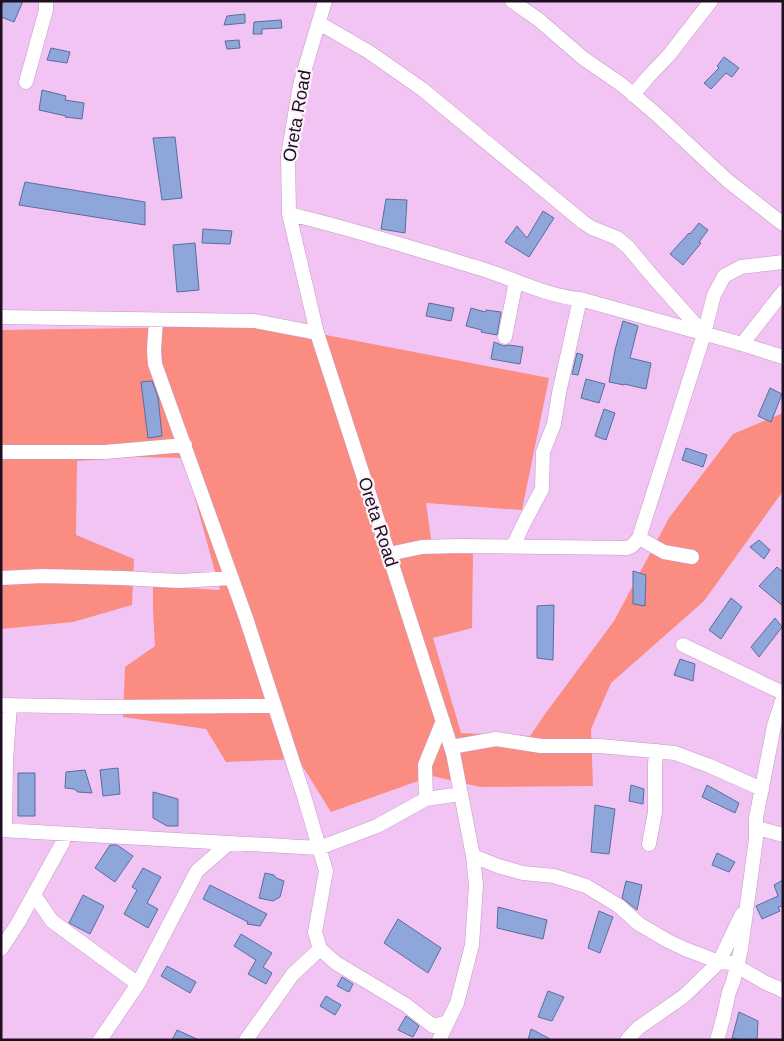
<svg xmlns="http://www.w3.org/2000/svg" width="784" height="1041" font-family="Helvetica,sans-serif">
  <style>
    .green { fill: #fa8c82 }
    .building { fill: #8fa6db; stroke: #586d9e }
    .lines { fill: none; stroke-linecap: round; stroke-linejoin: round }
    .minor-casing { stroke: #c598c5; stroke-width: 15 }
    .minor { stroke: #fff; stroke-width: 14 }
    .labels { text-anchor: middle; stroke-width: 4.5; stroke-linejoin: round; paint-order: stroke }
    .street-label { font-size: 18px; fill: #1f0f20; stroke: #fdf3fd }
  </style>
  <rect width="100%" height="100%" fill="#f2c4f3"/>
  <path class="green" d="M279,326L549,378L522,510L426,503L433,553L473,552L472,628L433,638L461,733L530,736L545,714L614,621L669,518L733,434L783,413V491L704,601L611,683L591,729L593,786L480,787L432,776L331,812L298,759L226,762L206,729L123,717L125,667L155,646L153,608V586L220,590L184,458L136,457L77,461L76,535L134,559L132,605L73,622L1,629V330Z"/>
  <path class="building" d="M4,1H23L14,22L1,17V7Z
    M245,14V23L224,25L227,16Z
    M281,20L282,28L262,29V34H253L254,22Z
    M239,40L240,48L227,49L225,41Z
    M51,48L70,52L67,63L47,60Z
    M724,57L739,68L732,77L726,73L711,89L704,83L719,68L717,66Z
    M42,90L66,96L65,100L84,103L82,119L65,117L66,116L39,110Z
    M175,137L182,198L162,200L153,138Z
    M25,182L145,202V225L19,205Z
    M386,199L407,200L405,233L381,229Z
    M543,211L554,218L529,257L505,242L517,226L527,238Z
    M699,223L708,230L699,242L701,243L683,265L670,254L689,233L690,234Z
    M203,229L232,231L230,244L202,243Z
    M195,243L199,290L177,292L173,245Z
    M429,303L454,308L451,321L426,316Z
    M471,308L485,312L486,310L501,312L497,335L481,332L482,330L466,326Z
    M623,321L638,326L630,358L651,363L646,389L624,384V385L609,382L615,350Z
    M494,342L504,346L509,345L523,347L520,364L491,359Z
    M577,353L583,355L578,375L572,374Z
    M586,379L605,384L599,403L581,398Z
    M152,381L158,397L162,436L148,438L141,382Z
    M770,388L782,394L771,422L758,416Z
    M604,409L615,413L606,440L595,436Z
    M686,448L707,455L703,467L682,460Z
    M759,540L770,550L764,559L750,547Z
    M777,567L783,572V606L759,586Z
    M633,571L646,575L645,606L633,604Z
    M731,598L742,607L721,639L709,630Z
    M554,605L553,660L537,658V606Z
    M775,618L782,627L759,657L751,647Z
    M680,659L695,664L693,681L674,675Z
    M118,768L120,794L103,796L100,770Z
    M85,770L92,793L78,792L74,789L65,788L66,772Z
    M18,773H35V816H18Z
    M631,785L644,789L643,804L629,801Z
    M707,785L739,803L735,813L702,797Z
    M153,792L178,799V826H167L153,818Z
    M595,805L615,809L609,854L591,852Z
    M110,845H117L133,856L115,882L95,868Z
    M717,853L735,862L729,872L712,865Z
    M143,868L161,877L147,903L158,909L148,928L124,914L137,890L132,887Z
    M265,873L274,875L276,878L284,881L280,897L273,901L259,898Z
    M783,880V906L778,907L780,911L762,919L756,906L778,896L774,885Z
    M626,881L642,885L637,910L622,898Z
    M210,885L267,914L260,926L247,924L248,922L203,899Z
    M83,895L104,906L90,934L69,923Z
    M498,907L547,920L543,939L497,928Z
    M599,911L613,917L600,953L588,948Z
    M398,919L441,948L428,973L384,943Z
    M241,934L272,953L263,967L272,973L266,984L248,974L256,960L234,946Z
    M167,966L196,982L190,993L161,976Z
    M342,977L353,984L349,992L337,986Z
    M548,991L564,997L552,1021L538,1017Z
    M326,996L341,1005L335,1015L320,1006Z
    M739,1012L758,1021L757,1040H742L732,1038Z
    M406,1016L419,1026L413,1037L398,1030Z
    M531,1029L537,1032L552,1040H528Z
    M177,1030L199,1040H172Z"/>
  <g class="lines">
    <defs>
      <path id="minor" d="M325,1L300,85L288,156L289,214L317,333L453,753L473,856L476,885L472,945L457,1003L439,1040
        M512,1L539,20L583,58L622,85L656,114L728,181L783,224
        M319,23L369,52L422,89L583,222L592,228L617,238L628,247L653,277L704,334
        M26,82L46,10V1
        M633,95L648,77L669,55L711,1
        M289,214C354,229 418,250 482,269C514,279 546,296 580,299L742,344L783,357
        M1,317L255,321L317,333
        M156,320L154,350L155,364L246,618L304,796L326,871L315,932L320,949L336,963L406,1005L433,1026L448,1022
        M505,337L516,281
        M742,344L783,292
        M1,452H105L185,445
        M639,538L664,552L692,557
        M513,546L524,523L542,489L543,452L554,424L559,393L580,299
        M389,554L422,547L458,546L627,548L632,546L639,538L704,334L714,295L724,276L741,267L783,262
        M1,578L43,576L122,578L179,581L232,578
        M683,645L783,693
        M1,705L105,707L275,706
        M451,747L496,739L541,746H600L675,753L699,762L710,766L762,789
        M426,799L425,765L443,721
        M757,828L783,835
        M1,830L319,848L377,826L426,799L461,794
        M5,830L6,761L10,705
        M649,844L655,812V763L657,751
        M473,856L498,866L523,873L554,876L586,886L619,906L639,924L668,941L685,949L719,962L731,963L766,983L778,988L783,991
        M34,895L52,921L138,984
        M1,949L18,923L63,842
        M100,1040L138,984L197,871L229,843
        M246,1040L293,974L320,949
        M627,1040L638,1028L684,996L719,962L742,914
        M717,1040L723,1019L729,992L733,982L741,949L756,839V818L774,726L783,698"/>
    </defs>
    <use href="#minor" class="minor-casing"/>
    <use href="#minor" class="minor"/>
  </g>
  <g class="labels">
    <g class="street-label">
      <text transform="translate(297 116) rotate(-80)" y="6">Oreta Road</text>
      <text transform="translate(378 522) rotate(72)" y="6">Oreta Road</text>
    </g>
  </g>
  <rect width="784" height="1041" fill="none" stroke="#1f0f20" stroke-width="5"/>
</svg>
